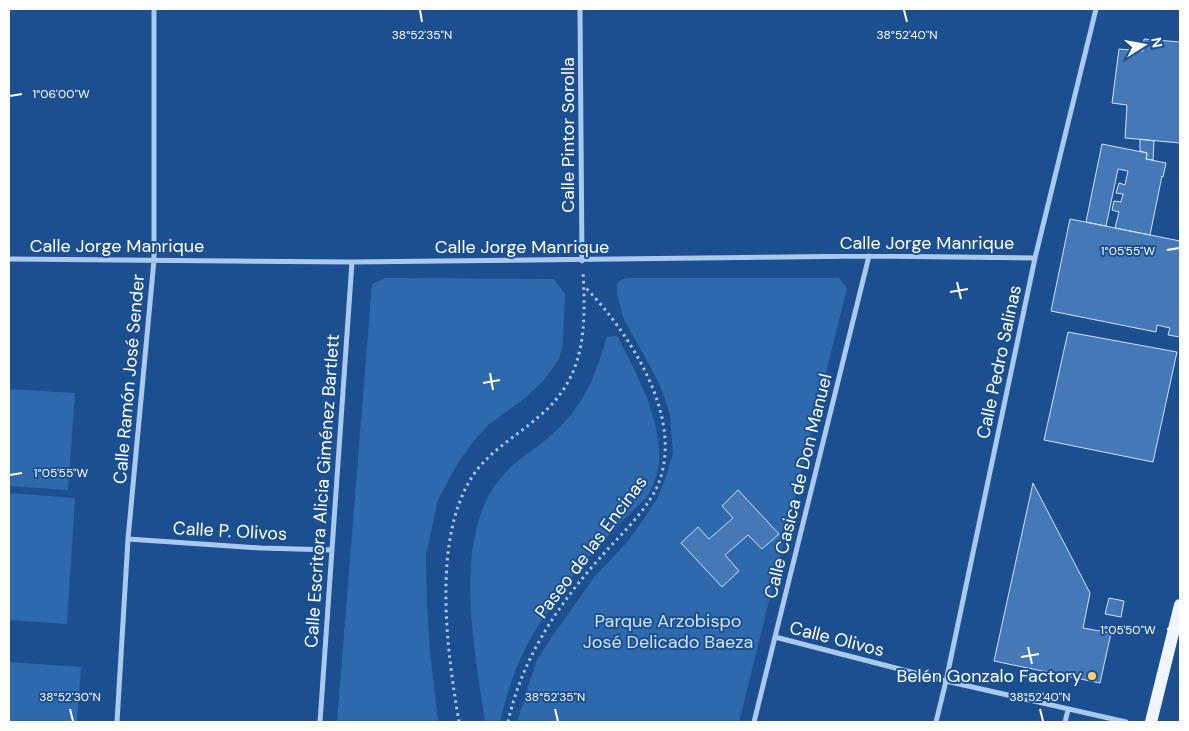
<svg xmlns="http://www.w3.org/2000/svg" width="1189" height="731" font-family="'DM Sans',sans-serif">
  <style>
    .green { fill: #2e69ad }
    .building { fill: #4478b7; stroke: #cfe3fa }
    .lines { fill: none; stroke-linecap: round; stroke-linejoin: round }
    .path { stroke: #a9c9ee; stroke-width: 3; stroke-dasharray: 2.5 4; stroke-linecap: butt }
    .street { stroke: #a9c9ee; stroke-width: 5 }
    .primary { stroke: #f0f6ff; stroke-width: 12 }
    .ticks { fill: none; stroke: #fff; stroke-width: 2 }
    .poi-dot { fill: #ffd166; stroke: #1b4f8f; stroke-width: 2 }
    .labels { text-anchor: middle; stroke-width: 4; stroke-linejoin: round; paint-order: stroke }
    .street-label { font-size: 18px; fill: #fff; stroke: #1b4f8f }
    .park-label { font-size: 18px; fill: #cfe3fa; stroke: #1b4f8f }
    .poi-label { font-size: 18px; fill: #fff; stroke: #1b4f8f; text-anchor: end }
    .ticks-label { font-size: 12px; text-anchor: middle; fill: #fff; stroke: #1b4f8f; stroke-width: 4; stroke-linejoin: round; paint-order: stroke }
  </style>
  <rect width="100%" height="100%" fill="#1b4f8f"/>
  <path class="green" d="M385,278L554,279L565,294L563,343L559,359L544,380L524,399L488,425L472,443L458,463L438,500L426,555L427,604L430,651L438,722H337L372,284Z
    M630,278H839L847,288L739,722H517L536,662L551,638L595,576L629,540L657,499L664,482L673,454L670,415L665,399L658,381L623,317L617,294V283L623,279Z
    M617,336C640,380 680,450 646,498C597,544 551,596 521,657C512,677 505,700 500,722H485C475,649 448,529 508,470C520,457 536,449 549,437C584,407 594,379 607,337Z
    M9,389L75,393L68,490L9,486Z
    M9,493L75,498L67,624L9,620Z
    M9,662L81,667L77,722H9Z"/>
  <path class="building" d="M1144,39L1180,42V143L1125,138L1127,105L1112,103L1119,49L1143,51Z
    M1140,139L1154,141L1153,160L1146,159L1147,153L1140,151Z
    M1102,144L1147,153L1146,159L1166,163L1163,177L1162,176L1150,235L1115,228L1119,212L1112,210L1114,201L1121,202L1123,194L1116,193L1119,183L1125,185L1128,171L1118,169L1106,226L1086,222Z
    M1070,219L1180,241V337L1168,335L1170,328L1157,325L1156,332L1051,311Z
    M1068,332L1177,352L1153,462L1044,440Z
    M1033,483L1090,593L1083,628L1111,633L1100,683L994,661Z
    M738,490L779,534L762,549L748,535L725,555L739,571L722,587L681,543L698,527L709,539L733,518L722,506Z
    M1109,598L1124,601L1121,617L1105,614Z"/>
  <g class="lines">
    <path class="path" d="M459,722C447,651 431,537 474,474C490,451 515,437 536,419C586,379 586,330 583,271
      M508,722C522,659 557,606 599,559C618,537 643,515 656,489C688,422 630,333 584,286"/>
    <path class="street" d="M580,9L582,261
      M9,259L352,262L869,256L1035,258
      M128,539L261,548L332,550
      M775,637L946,681L1126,722
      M117,722L128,539L154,260V9
      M320,722L352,262
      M754,722L869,256
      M936,722L946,681L1035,258L1096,9
      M1065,722L1068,710"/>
    <path class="primary" d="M1151,722L1180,605"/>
  </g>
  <path class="ticks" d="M420,10L422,22M904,10L907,22M10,96L22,94M1167,250L1179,248M957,282L961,299M950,292L968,289M490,373L493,390M483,383L500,380M10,475L22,473M1167,629L1179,627M1028,647L1032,664M1021,657L1039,654M70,709L73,721M555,709L558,721M1040,709L1043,721"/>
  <circle class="poi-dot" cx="1092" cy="676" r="5"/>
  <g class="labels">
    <g class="street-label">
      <text transform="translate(568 135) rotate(-90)" y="6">Calle Pintor Sorolla</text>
      <text x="927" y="249">Calle Jorge Manrique</text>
      <text x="117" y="252">Calle Jorge Manrique</text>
      <text x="522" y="253">Calle Jorge Manrique</text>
      <text transform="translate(999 362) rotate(-78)" y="6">Calle Pedro Salinas</text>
      <text transform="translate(129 379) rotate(-85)" y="6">Calle Ramón José Sender</text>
      <text transform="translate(798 486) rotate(-76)" y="6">Calle Casica de Don Manuel</text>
      <text transform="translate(322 491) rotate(-86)" y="6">Calle Escritora Alicia Giménez Bartlett</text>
      <text transform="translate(230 531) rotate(3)" y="6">Calle P. Olivos</text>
      <text transform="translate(591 547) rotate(-53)" y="6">Paseo de las Encinas</text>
      <text transform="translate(837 639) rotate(14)" y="6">Calle Olivos</text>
    </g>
    <g class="park-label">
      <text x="668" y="627">Parque Arzobispo<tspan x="668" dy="21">José Delicado Baeza</tspan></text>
    </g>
    <g class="poi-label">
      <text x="1082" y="682">Belén Gonzalo Factory</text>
    </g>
  </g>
  <g class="ticks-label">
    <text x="422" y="39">38°52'35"N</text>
    <text x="907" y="39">38°52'40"N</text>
    <text x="61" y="98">1°06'00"W</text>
    <text x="1128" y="255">1°05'55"W</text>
    <text x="61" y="477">1°05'55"W</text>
    <text x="1128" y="634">1°05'50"W</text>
    <text x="70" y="701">38°52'30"N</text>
    <text x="555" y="701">38°52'35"N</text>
    <text x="1040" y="701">38°52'40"N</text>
  </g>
  <rect width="1189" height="731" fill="none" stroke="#ffffff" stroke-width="20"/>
  <g transform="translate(1144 45) rotate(79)" stroke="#1b4f8f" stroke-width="4" paint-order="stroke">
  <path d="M0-4L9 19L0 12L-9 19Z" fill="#ffffff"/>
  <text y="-8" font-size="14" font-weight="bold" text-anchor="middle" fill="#ffffff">N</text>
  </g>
</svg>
